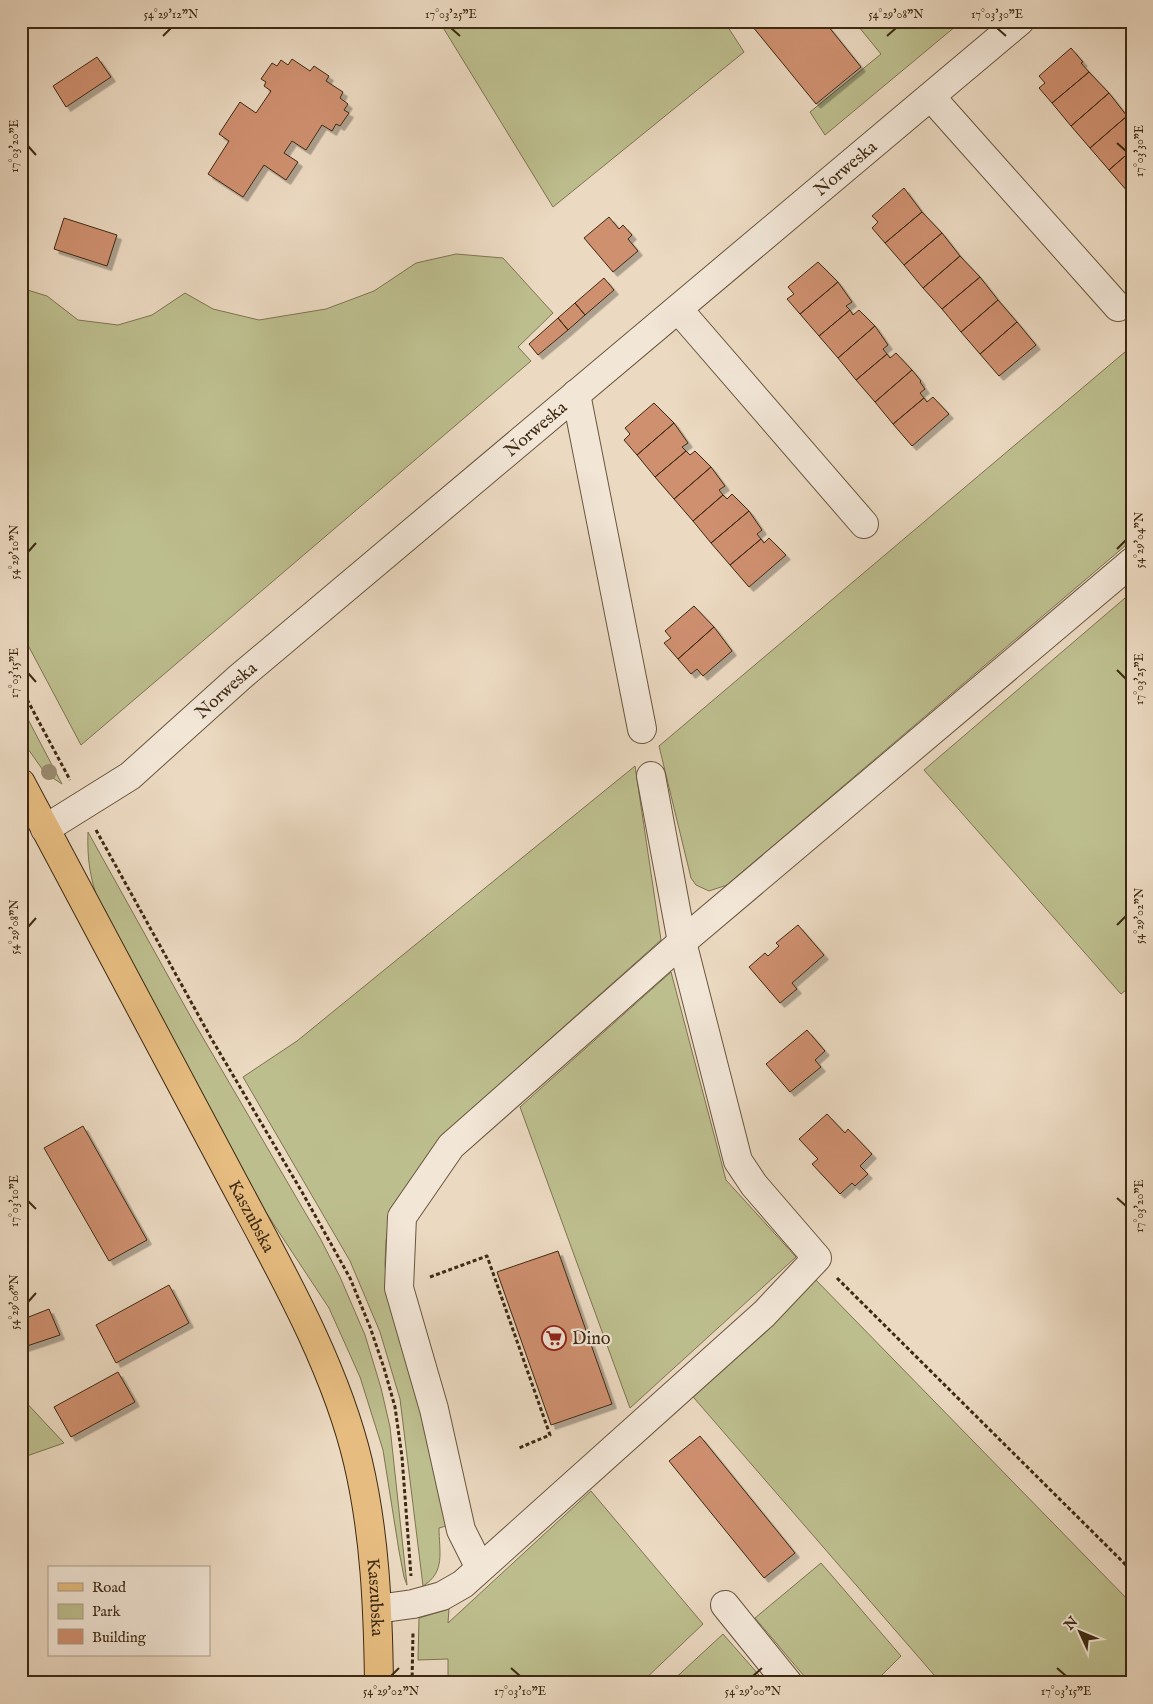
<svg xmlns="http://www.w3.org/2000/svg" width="1153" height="1704" font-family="'IM FELL English',serif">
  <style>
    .green { fill: #bdbe8e; stroke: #7e7450 }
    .building { fill: #cf906f; stroke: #3e2a12; filter: url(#shadow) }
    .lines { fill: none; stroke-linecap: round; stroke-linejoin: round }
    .minor-casing { stroke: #69563e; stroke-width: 30 }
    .major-casing { stroke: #3e2a12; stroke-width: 30 }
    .path { stroke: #3e2a12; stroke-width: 3; stroke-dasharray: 4 2.5; stroke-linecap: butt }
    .minor { stroke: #f2e6d7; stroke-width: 28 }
    .major { stroke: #e6bc80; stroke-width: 28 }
    .tree { fill: #9a896e }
    .ticks { fill: none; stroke: #3e2a12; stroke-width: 2 }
    .labels { text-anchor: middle; stroke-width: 4.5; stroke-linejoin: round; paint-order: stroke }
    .street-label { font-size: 18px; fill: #3e2a12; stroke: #f2e6d7 }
    .poi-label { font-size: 18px; fill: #3e2a12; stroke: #f2e6d7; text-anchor: start }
    .neatline { fill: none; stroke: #3e2a12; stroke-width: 2 }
    .ticks-label { font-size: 12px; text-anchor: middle; fill: #3e2a12 }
  </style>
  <defs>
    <filter id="shadow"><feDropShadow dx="4.5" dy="4.5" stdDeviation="0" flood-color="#0004"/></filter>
  </defs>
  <rect width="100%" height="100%" fill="#ebd9c1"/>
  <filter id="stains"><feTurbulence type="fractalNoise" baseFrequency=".004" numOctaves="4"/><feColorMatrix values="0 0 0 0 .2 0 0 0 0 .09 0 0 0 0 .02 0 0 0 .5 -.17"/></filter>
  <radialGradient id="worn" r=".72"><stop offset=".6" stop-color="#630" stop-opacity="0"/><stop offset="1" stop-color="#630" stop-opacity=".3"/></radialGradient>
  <path class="green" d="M439,21H724L744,52L553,207Z
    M854,21H962L825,135L810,112L881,54Z
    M456,254L503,258L553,313L518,347L531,361L81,745L21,632V288L47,296L78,320L118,325L152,315L185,293L213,309L259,320L326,309L374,291L416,263Z
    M1132,346V540L727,885L709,891L696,885L691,878L659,746Z
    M1132,592V985L1121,994L924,770Z
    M21,706L62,784L45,773L21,739Z
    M635,766L661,940L441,1136L391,1208L386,1241L385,1264L387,1290L423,1409L446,1526L439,1528C439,1551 446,1572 423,1586L400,1399L380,1332L350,1261L243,1077L297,1041Z
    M88,832L192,1019L320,1238L340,1277L365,1335L381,1388L390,1427L407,1585L404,1577L399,1551L383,1450L360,1377L329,1308L265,1211L99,903C90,878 87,859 88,832Z
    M671,972L726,1180L796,1257L630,1408L520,1107Z
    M813,1277L1132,1604V1683H941L688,1391Z
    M21,1397L64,1443L21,1458Z
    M591,1491L703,1624L641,1683H448V1659L418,1660L419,1618L449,1609L448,1623Z
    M821,1563L901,1656L874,1683H810L755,1618Z
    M723,1634L766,1683H670Z"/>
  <path class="building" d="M748,21H824L861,67L816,104Z
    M1071,48L1083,62L1081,63L1089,72L1052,103L1039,88L1045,83L1039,76Z
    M97,57L111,77L66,107L53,86Z
    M292,59L310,71L314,66L329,76L326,81L343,92L340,98L348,104L344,110L349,113L340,126L336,124L332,131L322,125L306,150L292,141L284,153L298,162L286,180L264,165L243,197L208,174L229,141L219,134L240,102L256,113L271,91L264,86L266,82L261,79L272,63L277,66L281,60L288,65Z
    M1089,72L1109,93L1071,126L1052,103Z
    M1109,93L1127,116L1090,148L1071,126Z
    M1127,116L1132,122V150L1109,170L1090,148Z
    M1132,150V188L1128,192L1109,170Z
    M904,188L922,212L885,243L872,228L878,222L872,216Z
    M922,212L942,233L904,265L885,243Z
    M609,217L619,229L623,225L632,235L628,239L638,251L613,272L584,238Z
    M64,218L117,235L107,266L54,249Z
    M942,233L960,256L923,288L904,265Z
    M960,256L980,277L942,309L923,288Z
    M818,262L838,282L800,314L787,299L794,294L788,287Z
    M980,277L998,300L961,332L942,309Z
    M604,278L614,290L585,315L575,303Z
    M838,282L852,302L846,306L850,310L819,336L800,314Z
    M998,300L1017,322L980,354L961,332Z
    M575,303L585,315L568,330L558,318Z
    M850,310L853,315L859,310L875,326L838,358L819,336Z
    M558,318L568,330L538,355L529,344Z
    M1017,322L1036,345L999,376L980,354Z
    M875,326L888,345L883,349L887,354L856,380L838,358Z
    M896,353L912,370L875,402L856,380L887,354L890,358Z
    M912,370L921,381L920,382L925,389L920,393L924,398L893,424L875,402Z
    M933,397L949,414L912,446L893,424L924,398L927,402Z
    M654,403L674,423L637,455L624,440L630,434L625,428Z
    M674,423L688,443L682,447L686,451L655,477L637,455Z
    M686,451L690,455L695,451L711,467L674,499L655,477Z
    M711,467L725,486L719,490L723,495L693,521L674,499Z
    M732,494L749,511L711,543L693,521L723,495L727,499Z
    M749,511L762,530L757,534L761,539L730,565L711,543Z
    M769,538L786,555L749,587L730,565L761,539L764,543Z
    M694,606L714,627L678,659L664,643L671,638L665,631Z
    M714,627L732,651L703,676L697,669L691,674L678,659Z
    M798,925L824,955L792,983L797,989L780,1003L749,967L765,953L768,956L779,946L776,943Z
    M807,1030L825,1051L815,1060L821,1067L790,1092L766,1064Z
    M827,1114L845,1133L848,1129L872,1154L860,1166L868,1174L855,1186L852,1183L840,1194L812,1164L818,1159L799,1139Z
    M83,1126L147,1240L109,1261L44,1148Z
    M558,1251L612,1404L551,1425L497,1272Z
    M169,1285L189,1323L116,1363L96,1325Z
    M49,1309L60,1335L21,1348V1320Z
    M118,1372L135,1402L71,1437L54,1407Z
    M700,1436L795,1553L764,1578L669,1461Z"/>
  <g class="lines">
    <defs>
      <g id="minor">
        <path d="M931,97L1118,307"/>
        <path d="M678,309L864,524"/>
        <path d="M576,394L642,729"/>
        <path id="s1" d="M45,829L130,776L240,677L1020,21"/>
        <path d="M480,1568L461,1530L434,1409L399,1288L402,1217L451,1146L682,942L1132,562"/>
        <path d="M725,1605L788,1683"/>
        <path d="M377,1609L413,1604L442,1596L463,1584L764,1314L817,1258L754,1185L738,1161L682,942L651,776"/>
      </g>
      <g id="major">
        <path id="s2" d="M21,783C89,911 157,1038 225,1166C274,1259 334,1360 358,1462C375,1534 378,1609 379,1683"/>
      </g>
    </defs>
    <use href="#minor" class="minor-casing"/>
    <use href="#major" class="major-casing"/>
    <path class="path" d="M21,688L70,780
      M96,830L211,1038L302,1192L350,1278L370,1327L384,1368L395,1407L402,1457L411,1576
      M430,1277L487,1256L550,1435L519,1448
      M837,1278L1132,1571
      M412,1683L413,1632"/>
    <use href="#minor" class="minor"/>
    <use href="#major" class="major"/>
  </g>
  <circle class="tree" cx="49" cy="772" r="8"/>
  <path class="ticks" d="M451,28L460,36M997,28L1006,36M163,36L171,28M887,36L896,28M1117,143L1126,151M28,146L36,155M1117,549L1126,540M28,552L36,543M1117,670L1126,679M28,673L36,682M1117,925L1126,916M28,927L36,918M1117,1198L1126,1206M28,1201L36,1209M28,1302L36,1293M511,1668L520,1676M1057,1668L1066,1676M391,1676L399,1668M753,1676L762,1668"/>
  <defs>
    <symbol id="supermarket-ring" viewBox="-11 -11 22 22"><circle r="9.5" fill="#f2e6d7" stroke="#8f2418" stroke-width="1.5"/><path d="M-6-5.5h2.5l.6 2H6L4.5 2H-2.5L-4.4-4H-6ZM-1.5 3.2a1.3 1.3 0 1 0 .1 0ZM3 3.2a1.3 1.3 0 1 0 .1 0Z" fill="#8f2418"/></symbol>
  </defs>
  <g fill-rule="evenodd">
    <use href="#supermarket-ring" x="540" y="1324" width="28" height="28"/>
  </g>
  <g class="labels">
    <g class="street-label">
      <text dy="6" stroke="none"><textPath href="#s1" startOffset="1039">Norweska</textPath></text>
      <text dy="6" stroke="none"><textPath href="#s1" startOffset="634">Norweska</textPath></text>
      <text dy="6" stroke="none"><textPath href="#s1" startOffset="229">Norweska</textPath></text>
      <text dy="6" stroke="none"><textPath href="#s2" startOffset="491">Kaszubska</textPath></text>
      <text dy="6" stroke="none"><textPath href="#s2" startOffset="896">Kaszubska</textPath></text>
    </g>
    <g class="poi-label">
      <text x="572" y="1344">Dino</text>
    </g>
  </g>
  <rect width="1153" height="1704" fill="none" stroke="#ebd9c1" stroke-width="55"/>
  <rect x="48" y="1566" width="162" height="90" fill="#f2e6d7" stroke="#aa9b88"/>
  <rect x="58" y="1583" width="25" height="8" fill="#e6bc80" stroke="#aa9b88"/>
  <text x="92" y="1592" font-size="15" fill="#3e2a12">Road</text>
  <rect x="58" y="1604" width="25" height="15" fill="#bdbe8e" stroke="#aa9b88"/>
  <text x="92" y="1616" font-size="15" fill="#3e2a12">Park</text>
  <rect x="58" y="1629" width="25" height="15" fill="#cf906f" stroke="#aa9b88"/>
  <text x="92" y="1642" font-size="15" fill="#3e2a12">Building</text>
  <g transform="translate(1080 1632) rotate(314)" stroke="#f2e6d7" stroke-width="4" paint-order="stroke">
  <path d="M0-4L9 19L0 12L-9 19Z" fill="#3e2a12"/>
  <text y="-8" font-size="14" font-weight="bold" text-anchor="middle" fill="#3e2a12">N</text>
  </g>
  <rect x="28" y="28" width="1098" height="1648" class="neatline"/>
  <g class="ticks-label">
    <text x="171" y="18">54°29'12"N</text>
    <text x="451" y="18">17°03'25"E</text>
    <text x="896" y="18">54°29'08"N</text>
    <text x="997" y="18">17°03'30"E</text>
    <text transform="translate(14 146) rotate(-90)" y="4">17°03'20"E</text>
    <text transform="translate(1139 151) rotate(-90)" y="4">17°03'30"E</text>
    <text transform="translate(1139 540) rotate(-90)" y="4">54°29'04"N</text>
    <text transform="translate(14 552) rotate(-90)" y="4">54°29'10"N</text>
    <text transform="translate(14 673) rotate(-90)" y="4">17°03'15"E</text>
    <text transform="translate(1139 679) rotate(-90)" y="4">17°03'25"E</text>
    <text transform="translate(1139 916) rotate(-90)" y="4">54°29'02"N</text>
    <text transform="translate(14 927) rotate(-90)" y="4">54°29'08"N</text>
    <text transform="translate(14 1201) rotate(-90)" y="4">17°03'10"E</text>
    <text transform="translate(1139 1206) rotate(-90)" y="4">17°03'20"E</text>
    <text transform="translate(14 1302) rotate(-90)" y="4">54°29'06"N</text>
    <text x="391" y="1695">54°29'02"N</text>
    <text x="520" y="1695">17°03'10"E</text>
    <text x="753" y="1695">54°29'00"N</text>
    <text x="1066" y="1695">17°03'15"E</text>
  </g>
  <rect width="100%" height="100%" filter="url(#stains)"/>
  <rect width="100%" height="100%" fill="url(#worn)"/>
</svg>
